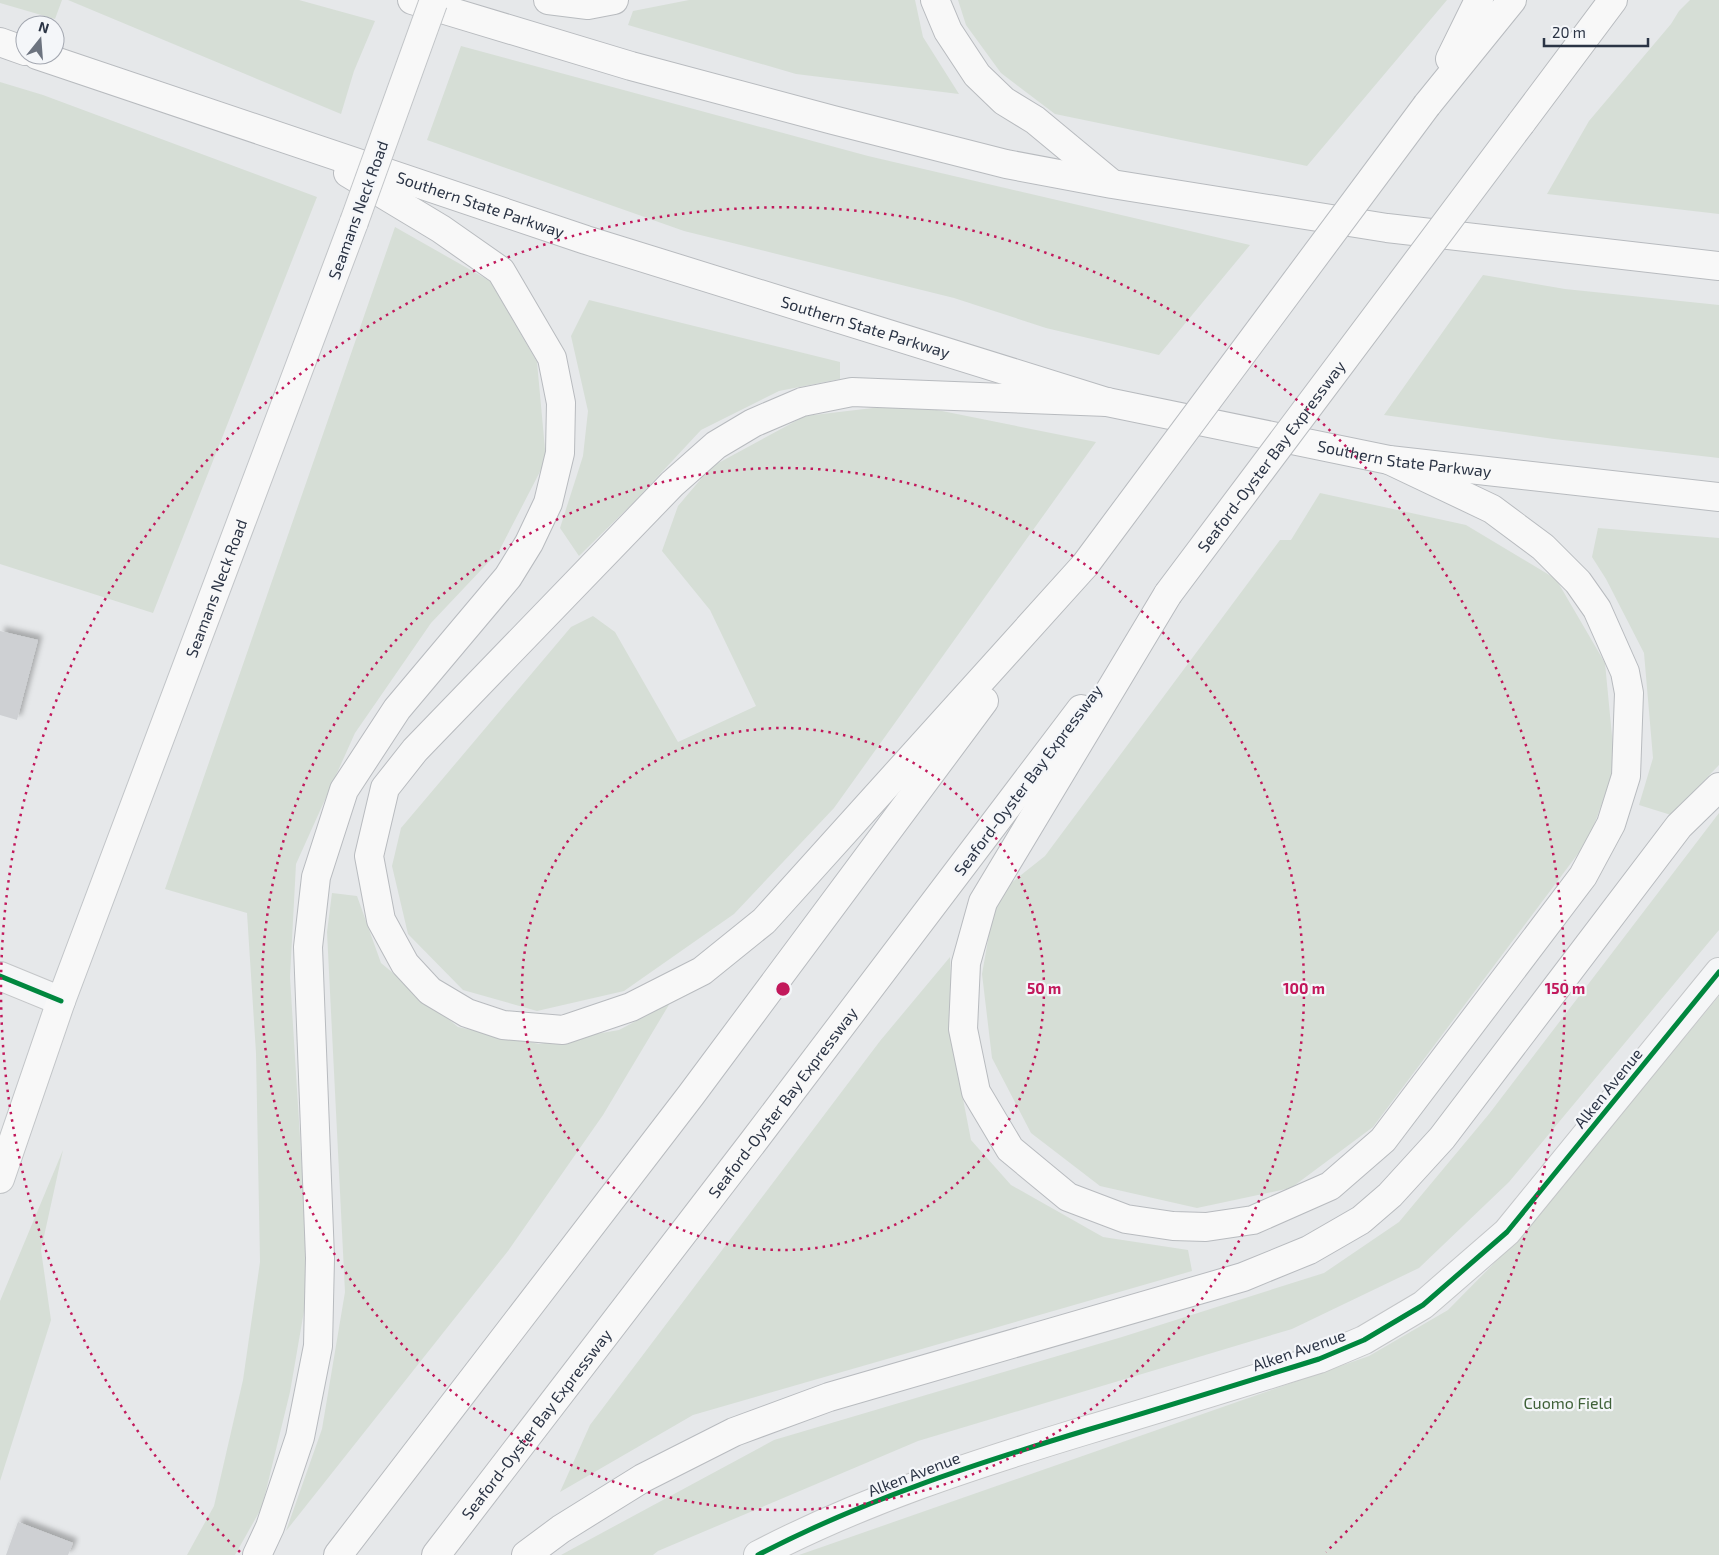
<svg xmlns="http://www.w3.org/2000/svg" width="1719" height="1555" font-family="'Exo 2',sans-serif">
  <style>
    .green { fill: #d6ded6 }
    .building { fill: #ced0d3; filter: url(#shadow) }
    .lines { fill: none; stroke-linecap: round; stroke-linejoin: round }
    .minor-casing { stroke: #c4c6c8; stroke-width: 30 }
    .major-casing { stroke: #c2c5c8; stroke-width: 30 }
    .highway-casing { stroke: #b8bbbf; stroke-width: 30 }
    .minor { stroke: #f5f6f7; stroke-width: 28 }
    .major { stroke: #f8f8f8; stroke-width: 28 }
    .highway { stroke: #f8f8f8; stroke-width: 28 }
    .major-bridge-casing { stroke: #c2c5c8; stroke-width: 30; stroke-linecap: butt }
    .highway-bridge-casing { stroke: #b8bbbf; stroke-width: 30; stroke-linecap: butt }
    .major-bridge { stroke: #f8f8f8; stroke-width: 28 }
    .highway-bridge { stroke: #f8f8f8; stroke-width: 28 }
    .cycleway-casing { stroke: #f4f6f9; stroke-width: 8 }
    .cycleway { stroke: #00873e; stroke-width: 5 }
    .ring { fill: none; stroke: #c2185b; stroke-width: 2.5; stroke-dasharray: 2.5 5 }
    .labels { text-anchor: middle; stroke-width: 4.5; stroke-linejoin: round; paint-order: stroke }
    .street-label { font-size: 16px; fill: #2b3445; stroke: #f4f6f9 }
    .park-label { font-size: 16px; fill: #3f6138; stroke: #f4f6f9 }
    .centre { fill: #c2185b; stroke: #f4f6f9; stroke-width: 2.5 }
    .ring-label { font-size: 15px; text-anchor: middle; font-weight: bold; fill: #c2185b; stroke: #f4f6f9; stroke-width: 4.5; stroke-linejoin: round; paint-order: stroke }
  </style>
  <defs>
    <filter id="shadow"><feDropShadow dx="4.5" dy="-4.5" stdDeviation="2.5" flood-color="#0004"/></filter>
  </defs>
  <rect width="100%" height="100%" fill="#e6e8ea"/>
  <path class="green" d="M0,0H62L55,19L0,3Z
    M68,0H299L375,21L354,71L341,114Z
    M689,0H915L923,37L959,94L796,74L628,25L633,11Z
    M958,0H1447L1307,166L1055,114L1001,73L966,25Z
    M1690,0H1719V214L1547,194L1589,121L1671,24L1679,11Z
    M461,46L868,156L1250,245L1159,355L1046,328L954,298L684,231L427,140Z
    M0,82L43,95L317,197L153,613L0,564Z
    M395,227L490,281L537,362L546,460L499,551L431,623L355,733L296,864L290,977L309,1282L290,1392L262,1507L235,1555H187L214,1506L243,1380L260,1262L256,1053L247,913L165,889Z
    M1483,275L1565,289L1719,305V458L1554,439L1384,415Z
    M589,300L840,362V379L779,391L701,430L634,502L579,556L560,528L583,456L588,411L571,336Z
    M907,404L1096,442L834,808L734,914L624,991L537,1011L463,990L408,934L392,866L401,828L571,627L593,616L615,632L678,742L756,706L710,610L662,551L678,506L711,467L805,416Z
    M1320,493L1466,525L1556,579L1605,663L1615,767L1589,839L1373,1127L1291,1188L1197,1208L1100,1186L1031,1133L992,1058L982,974L996,895L1045,856L1280,540H1291Z
    M1598,528L1719,538V765L1671,815L1639,805L1653,758L1644,653L1606,579L1592,557Z
    M1719,813V930L1509,1182L1419,1268L1292,1329L918,1441L658,1551L653,1555H561L774,1440L1122,1337L1324,1273L1399,1222L1489,1114Z
    M332,893L357,896L381,963L458,1027L539,1044L619,1030L670,1003L603,1115L508,1251L286,1531L322,1429L345,1292L327,932Z
    M950,957L954,1053L971,1140L1011,1185L1103,1237L1188,1250L1192,1271L693,1415L560,1492L590,1425L880,1041Z
    M1719,996V1555H799L1369,1356L1448,1310L1516,1241Z
    M63,1150L41,1250L51,1320L0,1481V1301Z"/>
  <path class="building" d="M0,631L38,640L17,720L0,715Z
    M18,1522L73,1543L68,1555H6Z"/>
  <g class="lines">
    <defs>
      <path id="minor" d="M0,976L61,1001
        M758,1555C863,1500 975,1464 1087,1430C1165,1407 1242,1383 1319,1359L1364,1340L1423,1305L1507,1232L1719,972"/>
      <g id="major">
        <path id="s1" d="M0,1179L61,1001L354,222"/>
      </g>
      <g id="highway">
        <path d="M412,0L631,66L833,120L1006,164L1112,184L1387,228L1719,266"/>
        <path d="M548,0L588,5L614,0"/>
        <path d="M935,0L948,31L977,75L1004,101L1035,120L1111,183"/>
        <path d="M0,42L25,51"/>
        <path id="s2" d="M37,55L586,240L1107,402L1389,460L1719,497"/>
        <path d="M1450,59L1479,0"/>
        <path d="M1427,105L1512,0"/>
        <path d="M1521,123L1613,0"/>
        <path d="M1085,565L764,921L702,971L631,1007L563,1030L503,1025L467,1013L430,991L405,964L381,920L369,856L385,788L415,750L672,484L716,445L753,423L802,402L852,392L1107,402"/>
        <path d="M1168,594L983,902L966,963L963,1029L976,1092L1010,1149L1068,1197L1126,1219L1173,1226L1206,1227L1253,1220L1330,1186L1383,1140L1583,876L1611,824L1626,776L1629,693L1625,672L1597,609L1578,582L1543,547L1492,509L1389,460"/>
        <path d="M257,1555L270,1527L300,1437L318,1346L320,1258L308,947L316,877L344,790L397,709L508,577L529,543L548,503L560,453L561,403L552,358L501,271L441,229L348,173"/>
        <path d="M338,1555L691,1095L984,701"/>
        <path id="s3" d="M436,1555L753,1142L1081,709"/>
        <path d="M526,1555L561,1529L643,1478L734,1432L829,1397L1243,1277L1309,1250L1361,1220L1390,1195L1442,1138L1679,826L1719,787"/>
      </g>
    </defs>
    <use href="#minor" class="minor-casing"/>
    <use href="#major" class="major-casing"/>
    <use href="#highway" class="highway-casing"/>
    <use href="#minor" class="minor"/>
    <use href="#major" class="major"/>
    <use href="#highway" class="highway"/>
    <defs>
      <path id="major-bridge" d="M354,222L433,3"/>
      <g id="highway-bridge">
        <path d="M1085,565L1427,105"/>
        <path id="s4" d="M1168,594L1521,123"/>
      </g>
    </defs>
    <use href="#major-bridge" class="major-bridge-casing"/>
    <use href="#highway-bridge" class="highway-bridge-casing"/>
    <use href="#major-bridge" class="major-bridge"/>
    <use href="#highway-bridge" class="highway-bridge"/>
    <defs>
      <path id="cycleway" d="M0,976L61,1001
        M758,1555C863,1500 975,1464 1087,1430C1165,1407 1242,1383 1319,1359L1364,1340L1423,1305L1507,1232L1719,972"/>
    </defs>
    <use href="#cycleway" class="cycleway-casing"/>
    <use href="#cycleway" class="cycleway"/>
  </g>
  <g class="ring">
    <circle cx="783" cy="989" r="261"/>
    <circle cx="783" cy="989" r="521"/>
    <path d="M240 1552A782 782 0 1 1 1326 1552"/>
  </g>
  <g class="labels">
    <g class="street-label">
      <text dy="6" stroke="none"><textPath href="#s2" startOffset="468">Southern State Parkway</textPath></text>
      <text transform="translate(358 210) rotate(-70)" y="6">Seamans Neck Road</text>
      <text dy="6" stroke="none"><textPath href="#s2" startOffset="872">Southern State Parkway</textPath></text>
      <text dy="6" stroke="none"><textPath href="#s4" startOffset="172">Seaford-Oyster Bay Expressway</textPath></text>
      <text dy="6" stroke="none"><textPath href="#s2" startOffset="1428">Southern State Parkway</textPath></text>
      <text dy="6" stroke="none"><textPath href="#s1" startOffset="629">Seamans Neck Road</textPath></text>
      <text transform="translate(1028 780) rotate(-53)" y="6">Seaford-Oyster Bay Expressway</text>
      <text transform="translate(1608 1088) rotate(-51)" y="6">Alken Avenue</text>
      <text dy="6" stroke="none"><textPath href="#s3" startOffset="570">Seaford-Oyster Bay Expressway</textPath></text>
      <text transform="translate(1299 1350) rotate(-19)" y="6">Alken Avenue</text>
      <text dy="6" stroke="none"><textPath href="#s3" startOffset="165">Seaford-Oyster Bay Expressway</textPath></text>
      <text transform="translate(914 1474) rotate(-21)" y="6">Alken Avenue</text>
    </g>
    <g class="park-label">
      <text x="1568" y="1409">Cuomo Field</text>
    </g>
  </g>
  <circle cx="783" cy="989" r="8" class="centre"/>
  <g class="ring-label">
    <text x="1044" y="994">50 m</text>
    <text x="1304" y="994">100 m</text>
    <text x="1565" y="994">150 m</text>
  </g>
  <g transform="translate(40 40) rotate(17)"><circle r="24" fill="#f4f6f9" stroke="#a4a8b1"/>
  <path d="M0-4L9 19L0 12L-9 19Z" fill="#6c737f"/>
  <text y="-8" font-size="14" font-weight="bold" text-anchor="middle" fill="#2b3445">N</text>
  </g>
  <path d="M1544 38v8h104v-8" fill="none" stroke="#2b3445" stroke-width="2.5"/>
  <text x="1552" y="38" font-size="15" fill="#2b3445" stroke="#f4f6f9" stroke-width="4" paint-order="stroke">20 m</text>
</svg>
